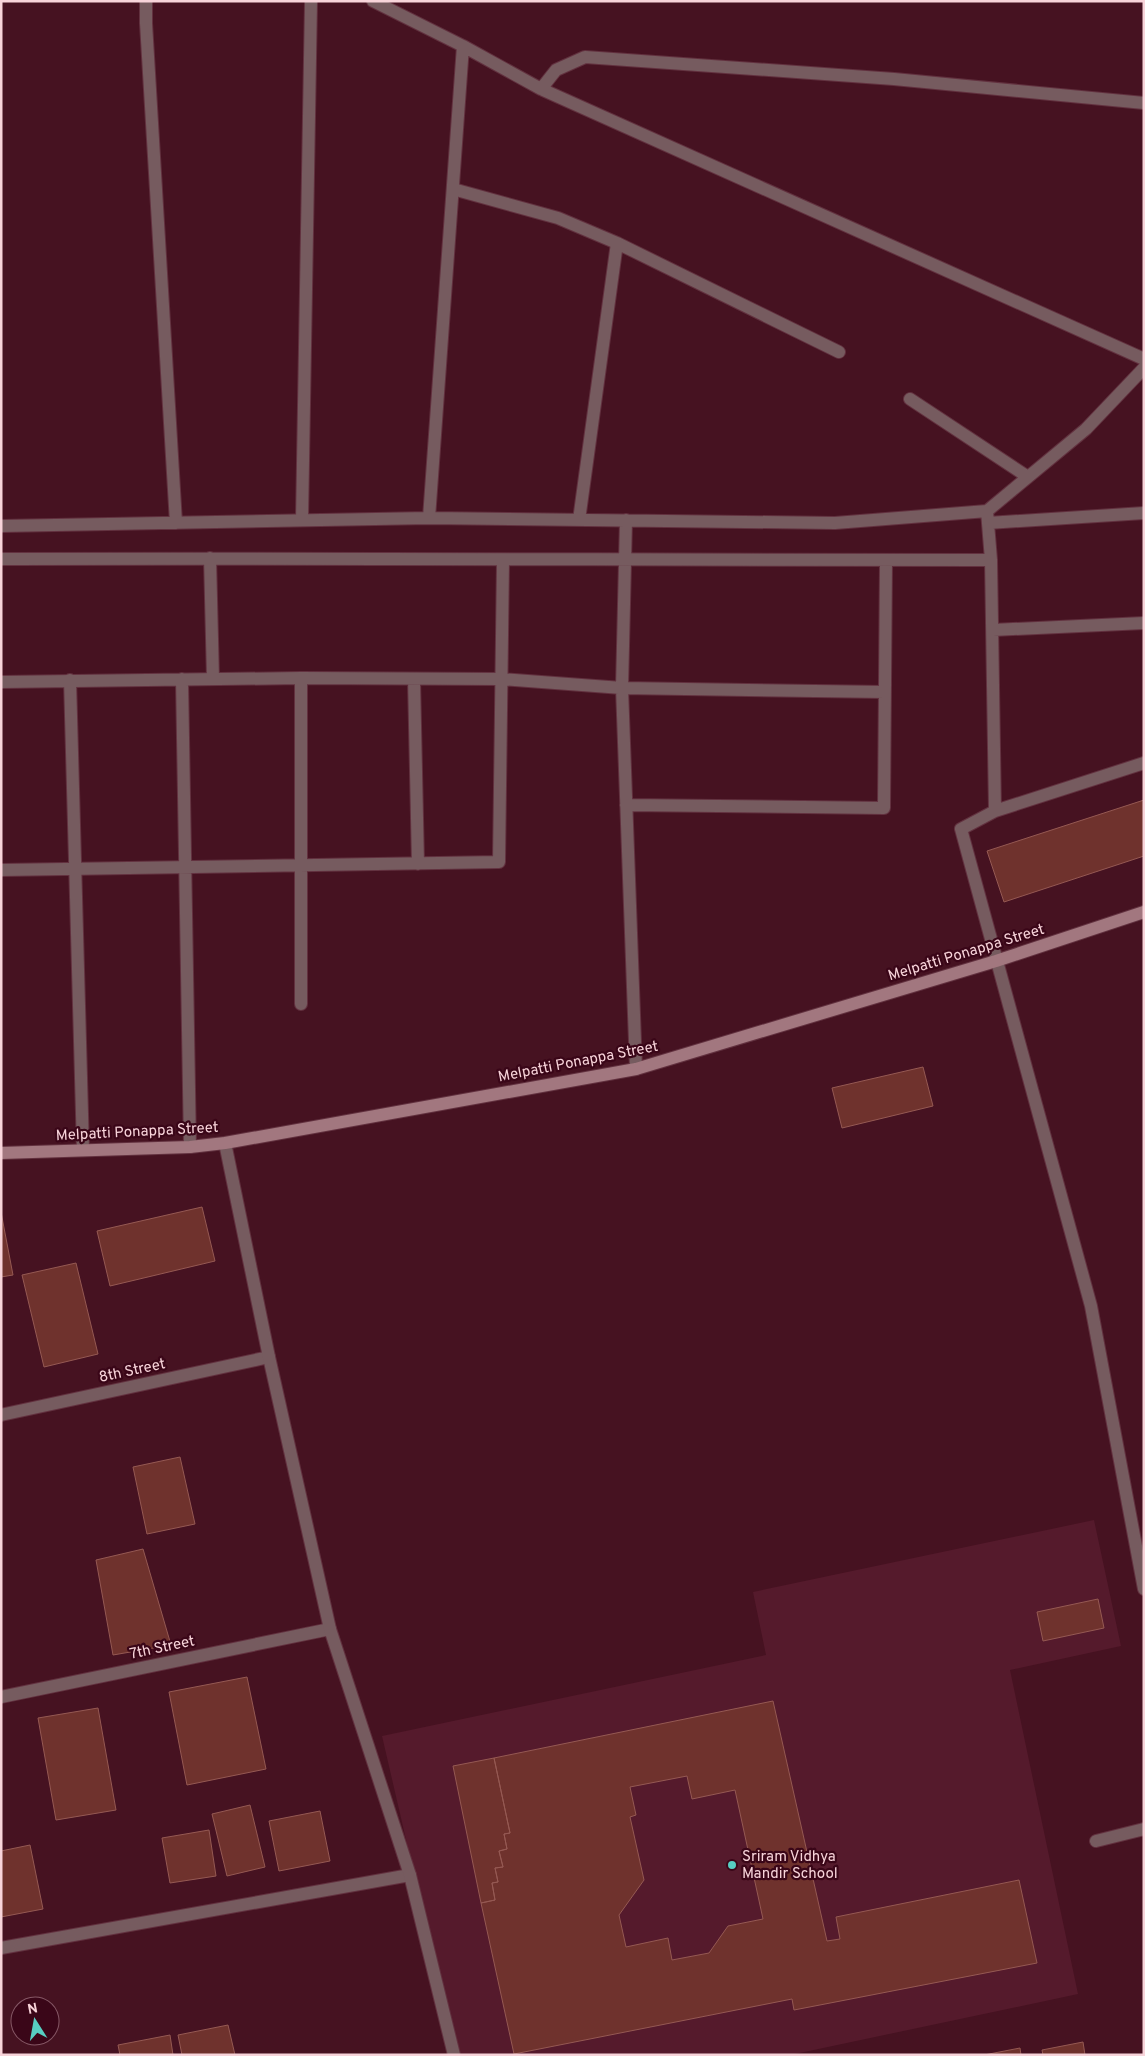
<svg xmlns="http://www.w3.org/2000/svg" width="1145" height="2056" font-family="Overpass,sans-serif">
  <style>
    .built { fill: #551a2c }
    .building { fill: #6f322d; stroke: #955953; fill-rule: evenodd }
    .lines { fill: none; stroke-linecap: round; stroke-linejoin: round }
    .minor-casing { stroke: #62313f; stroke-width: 14 }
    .tertiary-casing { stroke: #62313f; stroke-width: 14 }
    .secondary-casing { stroke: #62313f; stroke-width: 14 }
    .minor { stroke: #765b5f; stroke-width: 12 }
    .tertiary { stroke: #765b5f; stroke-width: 12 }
    .secondary { stroke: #a2777f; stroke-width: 12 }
    .poi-dot { fill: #57cec2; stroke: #3a0618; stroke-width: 2 }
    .labels { text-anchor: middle; stroke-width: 4.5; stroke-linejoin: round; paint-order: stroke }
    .street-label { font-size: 15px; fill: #f8d4da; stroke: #3a0618 }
    .poi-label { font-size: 15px; fill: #f8d4da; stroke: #3a0618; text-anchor: start }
  </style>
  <rect width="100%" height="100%" fill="#461221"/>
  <path class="built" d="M1094,1520L1121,1646L1010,1670L1078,1994L790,2055H456L382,1736L766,1655L753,1592Z"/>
  <path class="building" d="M1144,800V856L1004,902L987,851Z
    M923,1067L933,1106L842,1128L832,1088Z
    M202,1207L215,1261L110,1286L97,1231Z
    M1,1212L13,1275L1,1277Z
    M76,1263L98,1354L44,1367L22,1275Z
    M180,1457L195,1524L147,1534L133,1467Z
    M143,1549L171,1645L113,1655L96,1560Z
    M1098,1599L1104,1628L1043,1641L1037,1612Z
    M247,1677L266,1769L187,1785L169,1692Z
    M773,1701L827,1941L840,1939L836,1917L1019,1880L1037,1963L794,2010L792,1999L514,2054L481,1903L495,1900L492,1883L498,1882L495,1868L503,1867L499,1851L507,1849L504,1834L510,1833L494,1758ZM687,1776L692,1799L735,1790L763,1919L728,1926L709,1953L672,1960L668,1938L626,1947L619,1915L644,1880L630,1817L636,1815L630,1787Z
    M98,1708L116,1810L56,1820L38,1718Z
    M494,1758L510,1833L504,1834L507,1849L499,1851L503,1867L495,1868L498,1882L492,1883L495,1900L481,1903L453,1766Z
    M250,1805L265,1867L227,1876L212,1814Z
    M320,1811L330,1861L279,1871L269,1821Z
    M209,1830L216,1876L170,1883L162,1838Z
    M30,1845L43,1909L1,1917V1851Z
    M228,2025L235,2055H182L178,2035Z
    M170,2035L173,2055H120L118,2045Z
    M1083,2042L1085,2055H1043L1042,2050Z
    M1020,2048L1021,2055H984Z"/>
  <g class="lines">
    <defs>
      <path id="minor" d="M146,1V23L176,523
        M373,1L463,46L541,89L1144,359
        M541,89L556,70L585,57L894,79L1144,103
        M453,189L558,218L617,243L839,352
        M910,399L1028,477
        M429,518L463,46
        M302,520L311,1
        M579,520L617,243
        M626,520L622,688L636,1069
        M988,523L1144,513
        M1,526L429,518L835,523L987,511L1086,429L1144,368
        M210,558L213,679
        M1,559C331,558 661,560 991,560L987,511
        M991,560L995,811
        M993,630L1144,623
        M182,679L190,1147
        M414,679L418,864
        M70,680L83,1150
        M1,682L301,678L501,679L622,688L885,692
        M1144,763L995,811L961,829L1091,1306L1144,1589
        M626,805L884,808L886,560
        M1,870L499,862L503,560
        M301,1004V678
        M1,1415L269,1357
        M1,1697L330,1629
        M1096,1841L1144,1829
        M1,1948L410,1875"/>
      <path id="tertiary" d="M225,1143L269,1357L330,1629L410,1875L454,2055"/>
      <path id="secondary" d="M1,1153L190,1147L225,1143L636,1069L996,961L1144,912"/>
    </defs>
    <use href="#minor" class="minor-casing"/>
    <use href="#tertiary" class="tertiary-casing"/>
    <use href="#secondary" class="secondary-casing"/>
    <use href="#minor" class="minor"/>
    <use href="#tertiary" class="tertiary"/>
    <use href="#secondary" class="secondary"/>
  </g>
  <circle class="poi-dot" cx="732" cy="1865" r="5"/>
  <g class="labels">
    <g class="street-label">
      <text transform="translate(966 952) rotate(-17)" y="5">Melpatti Ponappa Street</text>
      <text transform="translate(578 1061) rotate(-11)" y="5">Melpatti Ponappa Street</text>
      <text transform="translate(137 1131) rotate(-3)" y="5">Melpatti Ponappa Street</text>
      <text transform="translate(132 1370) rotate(-12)" y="5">8th Street</text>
      <text transform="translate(162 1647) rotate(-12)" y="5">7th Street</text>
    </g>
    <g class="poi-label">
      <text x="742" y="1861">Sriram Vidhya<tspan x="742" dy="17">Mandir School</tspan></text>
    </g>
  </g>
  <rect width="1145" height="2056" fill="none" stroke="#f8d4da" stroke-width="5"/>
  <g transform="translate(35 2021) rotate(349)"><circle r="24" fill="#3a0618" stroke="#865866"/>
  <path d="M0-4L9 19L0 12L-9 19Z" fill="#57cec2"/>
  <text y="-8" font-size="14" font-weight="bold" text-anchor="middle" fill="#f8d4da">N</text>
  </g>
</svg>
